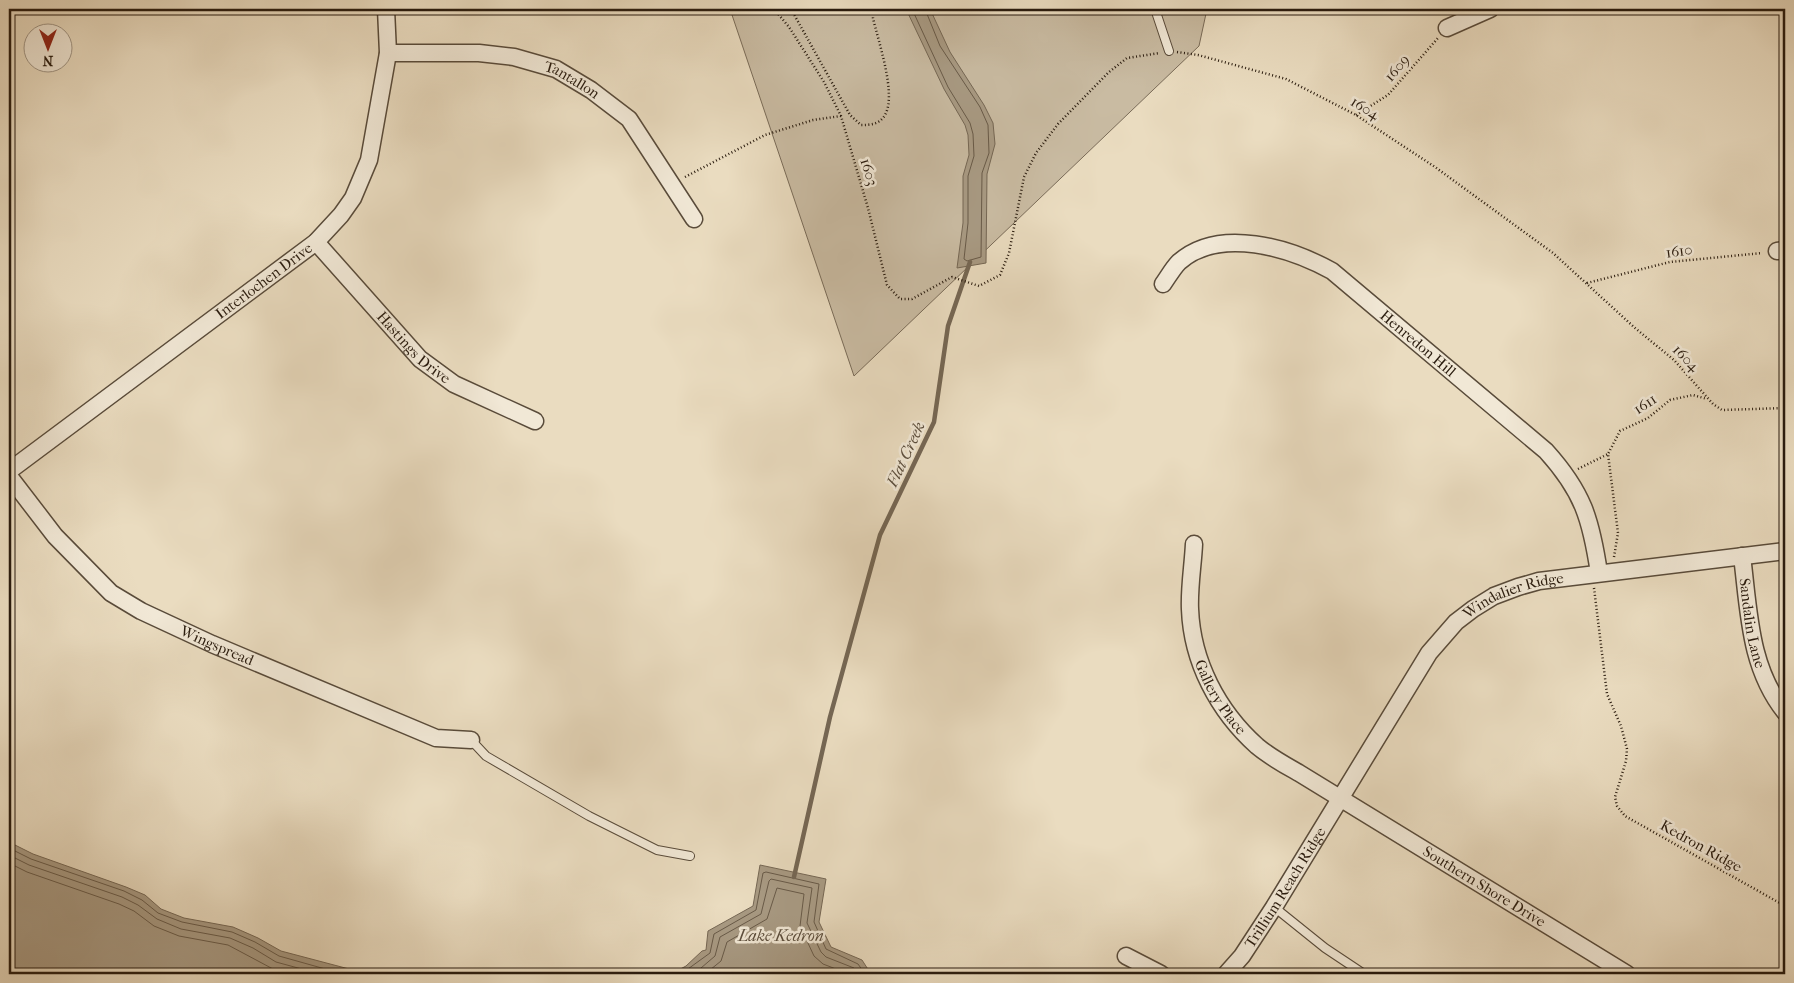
<svg xmlns="http://www.w3.org/2000/svg" width="1794" height="983" font-family="'IM FELL French Canon',serif">
  <style>
    .green { fill: #c9bba2; stroke: #796b58 }
    .water { fill: #a89a83; stroke: #756754 }
    .lines { fill: none; stroke-linecap: round; stroke-linejoin: round }
    .shore { stroke: #685a48; stroke-width: 1 }
    .stream { stroke: #756754; stroke-width: 4.5 }
    .service-casing { stroke: #594b3a; stroke-width: 10 }
    .minor-casing { stroke: #594b3a; stroke-width: 19 }
    .path { stroke: #291b0e; stroke-width: 2.5; stroke-dasharray: 1 2.5; stroke-linecap: butt }
    .service { stroke: #f1e8d6; stroke-width: 8 }
    .minor { stroke: #f1e8d6; stroke-width: 16 }
    .labels { text-anchor: middle; stroke-width: 5; stroke-linejoin: round; paint-order: stroke }
    .street-label { font-size: 15px; fill: #291b0e; stroke: #f1e8d6 }
    .water-label { font-size: 16px; font-style: italic; fill: #5c4e3d; stroke: #f1e8d6 }
  </style>
  <rect width="100%" height="100%" fill="#eadcc0"/>
  <filter id="stains"><feTurbulence type="fractalNoise" baseFrequency=".004" numOctaves="4"/><feColorMatrix values="0 0 0 0 .2 0 0 0 0 .09 0 0 0 0 .02 0 0 0 .5 -.17"/></filter>
  <radialGradient id="worn" r=".72"><stop offset=".6" stop-color="#630" stop-opacity="0"/><stop offset="1" stop-color="#630" stop-opacity=".3"/></radialGradient>
  <path class="green" d="M730,9H1207L1199,46L854,376Z"/>
  <path class="water" d="M906,9H930L950,52L984,105L993,123L995,144L987,174L986,263L957,268L963,223V176L969,155L968,135L965,125L944,89Z
    M9,842L33,854L126,887L145,895L161,909L184,918L233,927L258,938L281,951L368,974H9Z
    M760,865L826,879L819,922L831,947L862,960L871,974H671L686,966L702,951L706,950L708,931L753,906Z"/>
  <g class="lines">
    <path class="shore" d="M912,9L948,87L970,123L973,134L974,156L968,176V223L964,259L967,261L981,257L982,173L989,153L988,125L980,107L940,46L925,9
      M9,848L31,859L124,891L142,900L158,913L182,922L232,932L255,942L279,956L343,974
      M9,855L29,865L122,897L138,905L157,919L181,929L230,938L253,948L276,962L320,974
      M9,863L27,872L119,904L134,911L154,926L179,936L228,945L273,969L292,974
      M681,974L710,953L714,934L756,910L763,873L766,872L819,884L814,922L826,949L858,964L865,974
      M694,974L715,956L720,937L761,914L769,881L771,879L812,888L807,923L821,952L826,957L854,968L858,974
      M705,974L721,961L727,942L767,919L777,888L804,894L800,926L814,956L823,964L849,974"/>
    <path class="stream" d="M794,877L830,717L880,535L934,422L948,326L970,262"/>
    <defs>
      <path id="service" d="M1155,9L1169,51
        M471,740L486,756L589,816L657,850L690,856
        M1274,907L1325,948L1364,974"/>
      <g id="minor">
        <path d="M1447,28L1490,9"/>
        <path id="s1" d="M388,53H479L514,57L556,69L591,90L629,119L694,219"/>
        <path id="s2" d="M316,242L420,359L454,384L535,421"/>
        <path d="M1777,251L1785,250"/>
        <path id="s3" d="M1163,284C1168,277 1173,268 1179,262C1220,226 1290,248 1332,271L1546,451C1583,492 1591,519 1599,573"/>
        <path id="s4" d="M9,471L316,242L341,215L353,198L369,160L388,53L386,9"/>
        <path id="s5" d="M9,476L55,536L111,593L141,611L212,644L436,738L471,740"/>
        <path id="s6" d="M1194,544C1193,565 1189,588 1190,609C1192,662 1218,711 1257,746C1270,757 1285,765 1299,773L1627,974"/>
        <path id="s7" d="M1742,556C1749,611 1749,667 1785,712"/>
        <path d="M1126,956L1161,974"/>
        <path id="s8" d="M1226,974L1242,956L1274,907L1429,653L1456,622L1473,609L1494,596L1518,587L1539,581L1785,551"/>
      </g>
    </defs>
    <use href="#service" class="service-casing"/>
    <use href="#minor" class="minor-casing"/>
    <path class="path" d="M774,9L789,27L824,82L841,116L868,208L887,285L900,299H912L952,277L979,286L1000,275L1009,253L1024,177L1036,153L1058,124L1109,72L1127,58L1160,53
      M791,9L850,115L861,125C871,125 880,124 885,115C897,94 878,41 873,18L874,9
      M1177,52L1198,55L1286,79L1356,115L1435,167L1553,253L1635,328L1674,360L1713,404L1722,410L1785,408
      M1356,115L1388,95L1438,38
      M685,177L765,135L813,120L841,116
      M1587,283L1670,262L1762,253
      M1578,469L1608,454
      M1614,557L1618,533L1608,454L1620,431L1648,418L1670,400L1693,395L1707,399
      M1594,588L1607,694L1621,726L1627,749L1626,761L1615,797L1617,806L1625,816L1785,906"/>
    <use href="#service" class="service"/>
    <use href="#minor" class="minor"/>
  </g>
  <g class="labels">
    <g class="street-label">
      <text transform="translate(1397 68) rotate(-49)" y="5">1609</text>
      <text dy="5" stroke="none"><textPath href="#s1" startOffset="189">Tantallon</textPath></text>
      <text transform="translate(1365 108) rotate(32)" y="5">1604</text>
      <text transform="translate(869 172) rotate(73)" y="5">1603</text>
      <text transform="translate(1679 251) rotate(-8)" y="5">1610</text>
      <text dy="5" stroke="none"><textPath href="#s4" startOffset="318">Interlochen Drive</textPath></text>
      <text dy="5" stroke="none"><textPath href="#s3" startOffset="302">Henredon Hill</textPath></text>
      <text dy="5" stroke="none"><textPath href="#s2" startOffset="144">Hastings Drive</textPath></text>
      <text transform="translate(1686 358) rotate(46)" y="5">1604</text>
      <text transform="translate(1645 404) rotate(-34)" y="5">1611</text>
      <text dy="5" stroke="none"><textPath href="#s8" startOffset="486">Windalier Ridge</textPath></text>
      <text dy="5" stroke="none"><textPath href="#s7" startOffset="68">Sandalin Lane</textPath></text>
      <text dy="5" stroke="none"><textPath href="#s5" startOffset="274">Wingspread</textPath></text>
      <text dy="5" stroke="none"><textPath href="#s6" startOffset="160">Gallery Place</textPath></text>
      <text transform="translate(1701 846) rotate(29)" y="5">Kedron Ridge</text>
      <text dy="5" stroke="none"><textPath href="#s6" startOffset="489">Southern Shore Drive</textPath></text>
      <text dy="5" stroke="none"><textPath href="#s8" startOffset="105">Trillium Reach Ridge</textPath></text>
    </g>
    <g class="water-label">
      <text transform="translate(905 454) rotate(-65)" y="6">Flat Creek</text>
      <text x="781" y="941">Lake Kedron</text>
    </g>
  </g>
  <rect width="1794" height="983" fill="none" stroke="#eadcc0" stroke-width="30"/>
  <rect x="10" y="10" width="1774" height="963" fill="none" stroke="#291b0e" stroke-width="2.5"/>
  <rect x="15" y="15" width="1764" height="953" fill="none" stroke="#291b0e"/>
  <g transform="translate(48 48) rotate(180)"><circle r="24" fill="#f1e8d6" stroke="#a19686"/>
  <path d="M0-4L9 19L0 12L-9 19Z" fill="#8f2418"/>
  <text y="-8" font-size="14" font-weight="bold" text-anchor="middle" fill="#291b0e">N</text>
  </g>
  <rect width="100%" height="100%" filter="url(#stains)"/>
  <rect width="100%" height="100%" fill="url(#worn)"/>
</svg>
